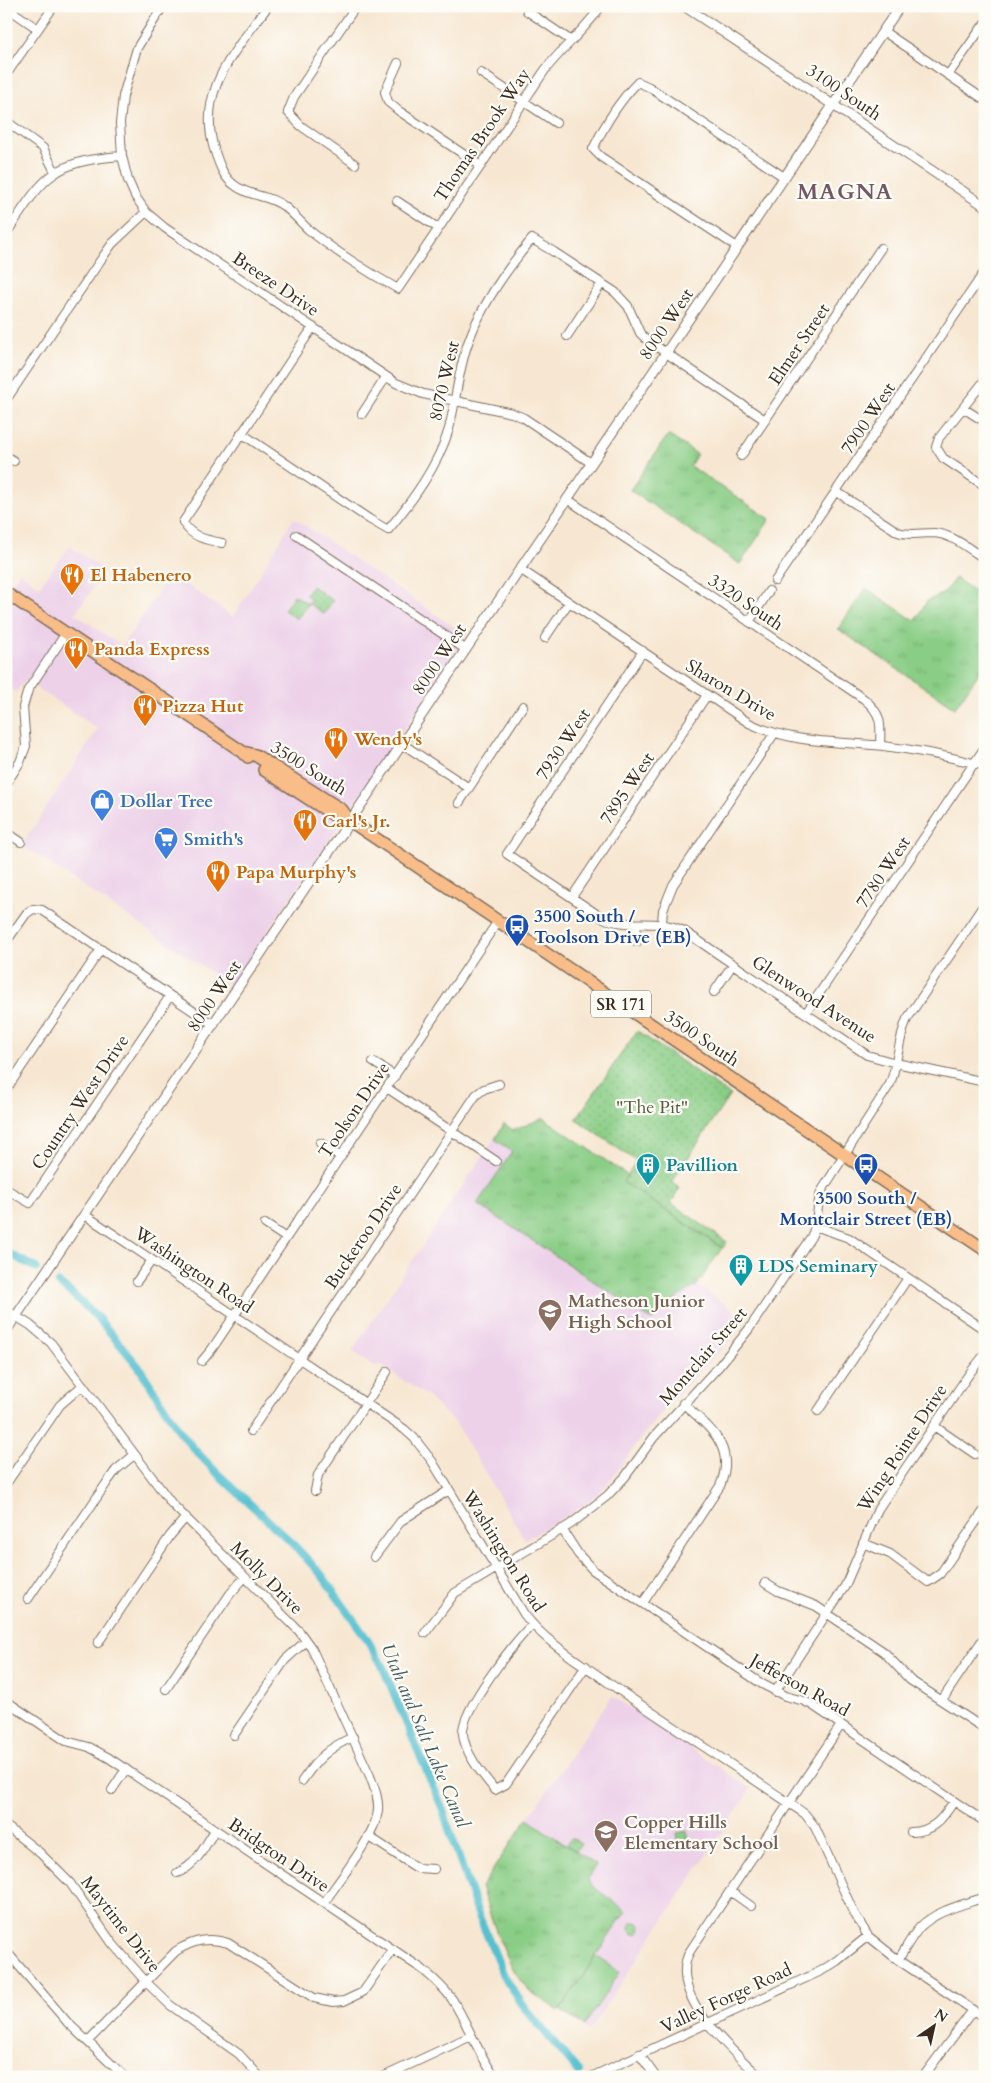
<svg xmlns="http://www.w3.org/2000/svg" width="991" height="2083" font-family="Cardo,serif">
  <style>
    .built { fill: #edd1e9 }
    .grass { fill: url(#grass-tufts); stroke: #627c52 }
    .park { fill: url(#park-dots); stroke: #627c52 }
    .pitch { fill: #8acd86; stroke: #627c52 }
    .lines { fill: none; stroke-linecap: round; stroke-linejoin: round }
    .canal { stroke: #55c0d0; stroke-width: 8 }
    .minor-casing { stroke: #7d6c5d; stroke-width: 10 }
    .tertiary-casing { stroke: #7d6c5d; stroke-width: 11 }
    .primary-casing { stroke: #7d6c5d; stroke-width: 14 }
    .minor { stroke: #fff; stroke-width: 8 }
    .tertiary { stroke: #fff; stroke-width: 9 }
    .primary { stroke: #f8bd89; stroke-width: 11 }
    .labels { text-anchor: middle; stroke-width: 4.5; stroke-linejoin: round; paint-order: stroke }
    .shield { fill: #fdfcf7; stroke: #75695f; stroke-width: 1 }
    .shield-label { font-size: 16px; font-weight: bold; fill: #3b2a1e }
    .street-label { font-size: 18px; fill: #3b2a1e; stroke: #fdfcf7 }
    .food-label { font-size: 18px; font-weight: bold; fill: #c56008; stroke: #fdfcf7; text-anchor: start }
    .shop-label { font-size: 18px; font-weight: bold; fill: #366cbe; stroke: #fdfcf7; text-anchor: start }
    .transit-label { font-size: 18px; font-weight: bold; fill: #164399; stroke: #fdfcf7; text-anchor: start }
    .park-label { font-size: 18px; fill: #535b3d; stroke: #fdfcf7 }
    .culture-label { font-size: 18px; font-weight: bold; fill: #0d838f; stroke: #fdfcf7; text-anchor: start }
    .education-label { font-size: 18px; font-weight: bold; fill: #785e54; stroke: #fdfcf7; text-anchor: start }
    .water-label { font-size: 19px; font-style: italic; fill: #445e5c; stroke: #fdfcf7 }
    .district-label { font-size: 22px; font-weight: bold; letter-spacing: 1px; fill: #725764; stroke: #fdfcf7 }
  </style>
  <defs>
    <pattern id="grass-tufts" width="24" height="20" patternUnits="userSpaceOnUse" patternTransform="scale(1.25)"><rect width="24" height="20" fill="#8acd86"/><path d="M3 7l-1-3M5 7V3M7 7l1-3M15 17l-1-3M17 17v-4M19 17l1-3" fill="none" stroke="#78b073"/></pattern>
    <pattern id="park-dots" width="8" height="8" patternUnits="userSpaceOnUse" patternTransform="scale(1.25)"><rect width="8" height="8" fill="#8acd86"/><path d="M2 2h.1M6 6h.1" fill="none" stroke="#78b073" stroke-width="1.8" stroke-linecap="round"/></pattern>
  </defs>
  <rect width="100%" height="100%" fill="#fdfcf7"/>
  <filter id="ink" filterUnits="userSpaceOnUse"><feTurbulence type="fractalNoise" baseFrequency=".02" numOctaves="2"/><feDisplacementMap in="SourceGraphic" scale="10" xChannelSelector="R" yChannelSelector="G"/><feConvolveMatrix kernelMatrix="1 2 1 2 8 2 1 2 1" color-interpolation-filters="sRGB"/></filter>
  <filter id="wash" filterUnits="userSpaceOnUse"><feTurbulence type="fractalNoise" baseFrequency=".0096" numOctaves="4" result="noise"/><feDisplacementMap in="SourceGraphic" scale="20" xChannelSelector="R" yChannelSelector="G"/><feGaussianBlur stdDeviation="1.12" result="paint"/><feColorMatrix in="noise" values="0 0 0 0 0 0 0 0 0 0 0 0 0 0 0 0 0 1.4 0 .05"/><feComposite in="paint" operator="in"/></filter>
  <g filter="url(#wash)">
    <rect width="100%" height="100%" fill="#f7e7d2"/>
    <path class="built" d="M294,518L467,636L231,986L22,845L98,729L25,680L16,692L6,686V595L19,571L39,587L70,546L105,571L75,614L122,646L171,574L233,617Z
      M544,1118L627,1175L623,1182L722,1248L697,1285L746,1319L725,1346L674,1398L643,1435L606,1486L584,1506L525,1540L456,1424L427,1396L379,1364L376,1367L352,1351L504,1124L513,1130Z
      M612,1696L751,1789L589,2031L531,1992L523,1985L514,1971L497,1932L481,1887Z"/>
    <path class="grass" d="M668,435L697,454L690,466L770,519L740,564L630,490Z
      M955,578L985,598V664L955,708L838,629L866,588L915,621L927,601L944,593Z
      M544,1118L627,1175L623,1182L722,1248L697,1285L667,1305L652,1320L477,1204L512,1152L495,1139L504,1124L513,1130Z
      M527,1819L596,1865L587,1879L595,1888L626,1911L559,2011C548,2003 534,1996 525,1986C507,1968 489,1912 481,1887Z"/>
    <path class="park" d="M312,586L333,601L324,614L308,603L311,599L306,595Z
      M637,1031L730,1095L672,1182L680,1188L671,1203L727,1242L723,1248L623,1182L636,1161L576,1119Z
      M687,1831L689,1841L679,1843L677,1833Z
      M571,1838L581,1843L576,1851L567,1845Z
      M629 1928a6 6 0 1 1 12 0a6 6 0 1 1-12 0Z"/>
    <path class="pitch" d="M294,595L308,604L297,619L284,610Z
      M596,1956L620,1972L584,2026L560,2010Z"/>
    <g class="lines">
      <path class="canal" d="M6,1252L36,1268
        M58,1283L71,1293L97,1317L139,1367L178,1429L194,1449L219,1475L290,1541L321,1574L365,1636L381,1663L441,1805L478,1914L506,1980L527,2011L579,2072"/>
    </g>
  </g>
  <g filter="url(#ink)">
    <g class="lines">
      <defs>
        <path id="minor" d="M163,6L137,48L123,96L120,123L122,156L128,180L135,196L146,212L165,228L396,383L423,394L512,413L524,418L591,463
          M268,6C235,52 195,91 215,152C219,164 223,176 233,184C248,197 269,194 285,207C294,214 301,223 309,230C333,250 371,274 398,289L545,70C563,47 585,30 601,6
          M6,7L38,29
          M527,11L570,40
          M883,31L985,100
          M398,63L385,92L388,102L399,111L481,166
          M481,73L556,123
          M6,75L54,6
          M948,75L985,23
          M6,121L43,148L55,172
          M355,164L301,126L288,112L294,97L356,6
          M397,201L438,228
          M6,234C43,179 50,161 122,156
          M737,247L601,157L593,149C604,126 620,100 638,82L649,87L784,177
          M567,336L602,283
          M985,380L939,438L936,447L943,458L985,486
          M6,400L100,261L112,244L146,212
          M963,408L985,422
          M362,414L386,377
          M241,433L369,519L388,530C412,501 438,466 449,429C456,401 458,371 468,343C481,305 506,270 532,239L554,252L615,292L628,306L640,333L647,340L765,420
          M6,456L14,461
          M741,456L881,248
          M837,492L898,532C910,536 921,533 933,533C951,534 965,546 979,555
          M567,499L864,699C882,714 881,723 880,745
          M296,535L465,649
          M222,543C206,540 191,537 183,522L313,327
          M520,569L749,723C792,744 837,741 883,746C918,750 951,757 985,766
          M775,581L985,271
          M749,622L769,591
          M545,638L569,602
          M643,651L507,854L601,917C630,930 656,917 684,931L867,1055L896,1063L985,1082
          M401,743L469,788
          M6,784L20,762L26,746L23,707L28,690L66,633
          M459,803L523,706
          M6,832L21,842
          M572,897L707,695
          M662,923L663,910L673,885L774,734
          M636,924L637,942
          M6,942L26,914L33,909L42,910L214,1025
          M714,992L733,964
          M806,1013L985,747
          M373,1062L395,1076
          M981,1081L985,1067
          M387,1088L496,1161
          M6,1090L101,949
          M320,1143L341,1157
          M6,1189L30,1203L170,996
          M85,1215L404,1429L414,1438L432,1461L524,1614C546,1643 577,1660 606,1681C672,1727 740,1769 805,1814L815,1827L854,1913L868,1936L898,1960L985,2018
          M265,1224L286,1238
          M815,1226L849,1238L985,1330
          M137,1281L152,1260
          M6,1310L30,1325L51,1343L172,1504L299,1631L312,1649L370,1776C374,1787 379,1798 378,1810C376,1835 339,1880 324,1903
          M202,1361L212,1349L498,921
          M818,1411L908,1278
          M934,1426L975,1454
          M251,1431L476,1095L484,1089L499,1084
          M6,1484L60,1405L83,1385
          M315,1491L318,1475L387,1372
          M562,1529L578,1554L593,1570L762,1684L785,1696L804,1701L812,1705L985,1822
          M863,1543L890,1554L928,1582L940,1574L985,1509
          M374,1557L401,1521L449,1490
          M765,1583L778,1591L816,1606L884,1652L910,1680L985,1729
          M28,1599L108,1481L116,1470L134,1455
          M643,1603L720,1486C737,1446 709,1428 683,1403
          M532,1625C515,1640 460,1712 463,1734C465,1754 482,1774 495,1790L506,1784L586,1666
          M425,1633L455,1593L571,1524L607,1496L625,1477L654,1437L720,1365L749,1329L811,1237C819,1223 816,1207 821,1192L890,1084C898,1063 898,1040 907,1019L985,903
          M98,1643L170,1536L186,1517
          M166,1689L230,1594L245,1577
          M775,1692L845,1586L878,1509L969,1374L985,1354
          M942,1700L985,1636
          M6,1701L66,1741L89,1747L109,1758L422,1969C433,1978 444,1988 452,1999C468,2024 477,2052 495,2077
          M234,1735L285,1660L306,1641
          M302,1781C318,1758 328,1748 353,1737
          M112,1790L126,1769
          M6,1826L40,1853L70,1883L112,1943L146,1982L170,2005L239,2054L260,2077
          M911,1832C933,1832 943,1818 954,1801
          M368,1836L417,1868L434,1869
          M177,1873C196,1866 205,1846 215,1830
          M730,1891L751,1906
          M6,1951L68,2023L125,2077
          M898,1960C905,1950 911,1937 920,1927C937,1910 963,1905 985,1897
          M88,2041L176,1951C194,1940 208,1937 228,1943L314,1998L333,2002L344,2001L363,1992L393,1949
          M639,2054L656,2077
          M6,2076L7,2077
          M383,2077L471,2036
          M591,2077L821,1971L837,1961L868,1936
          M760,2077C732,2050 666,1995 690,1951L841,1725
          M923,2077L973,2010"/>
        <path id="tertiary" d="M684,6L985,206
          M6,1331L900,6"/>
        <path id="primary" d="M6,593L243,752L248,757
          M243,752L255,755L342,810L350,821L359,827L985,1250
          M264,770L338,818L350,821"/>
      </defs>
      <use href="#minor" class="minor-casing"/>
      <use href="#tertiary" class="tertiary-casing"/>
      <use href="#primary" class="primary-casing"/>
      <use href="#minor" class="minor"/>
      <use href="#tertiary" class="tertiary"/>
      <use href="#primary" class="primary"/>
    </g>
  </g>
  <defs>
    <symbol id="restaurant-pin" viewBox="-11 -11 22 30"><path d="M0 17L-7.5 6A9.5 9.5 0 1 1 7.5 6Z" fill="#e8710a" stroke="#fdfcf7"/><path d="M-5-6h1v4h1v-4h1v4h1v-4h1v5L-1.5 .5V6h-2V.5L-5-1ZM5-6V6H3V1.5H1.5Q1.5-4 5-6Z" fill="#fff"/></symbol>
    <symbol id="shop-pin" viewBox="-11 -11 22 30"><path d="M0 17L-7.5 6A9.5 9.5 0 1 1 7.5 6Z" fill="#3f7fe0" stroke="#fdfcf7"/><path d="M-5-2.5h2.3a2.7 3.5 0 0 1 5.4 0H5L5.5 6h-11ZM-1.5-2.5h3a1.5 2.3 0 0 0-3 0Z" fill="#fff"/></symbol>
    <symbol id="supermarket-pin" viewBox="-11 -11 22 30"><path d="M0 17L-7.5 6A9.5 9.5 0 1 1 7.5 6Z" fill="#3f7fe0" stroke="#fdfcf7"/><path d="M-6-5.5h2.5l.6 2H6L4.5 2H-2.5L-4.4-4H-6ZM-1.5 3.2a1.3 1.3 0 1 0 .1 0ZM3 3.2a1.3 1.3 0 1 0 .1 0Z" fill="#fff"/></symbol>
    <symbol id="bus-pin" viewBox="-11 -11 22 30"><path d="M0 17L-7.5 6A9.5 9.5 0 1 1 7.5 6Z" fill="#1a4fb4" stroke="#fdfcf7"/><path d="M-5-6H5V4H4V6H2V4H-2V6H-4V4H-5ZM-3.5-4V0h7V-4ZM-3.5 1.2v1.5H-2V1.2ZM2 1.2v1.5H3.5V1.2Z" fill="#fff"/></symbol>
    <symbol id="building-pin" viewBox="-11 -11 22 30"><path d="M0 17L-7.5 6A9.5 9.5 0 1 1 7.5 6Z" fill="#0f9aa8" stroke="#fdfcf7"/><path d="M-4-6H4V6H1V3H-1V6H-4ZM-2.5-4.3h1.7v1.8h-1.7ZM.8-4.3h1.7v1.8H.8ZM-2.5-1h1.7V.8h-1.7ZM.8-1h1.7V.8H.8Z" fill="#fff"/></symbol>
    <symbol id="school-pin" viewBox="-11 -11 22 30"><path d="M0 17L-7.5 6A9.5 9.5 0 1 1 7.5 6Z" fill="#8d6e63" stroke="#fdfcf7"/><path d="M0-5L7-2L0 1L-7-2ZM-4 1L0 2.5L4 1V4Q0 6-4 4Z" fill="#fff"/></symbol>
  </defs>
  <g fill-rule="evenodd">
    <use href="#restaurant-pin" x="58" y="561" width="28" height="38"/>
    <use href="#restaurant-pin" x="62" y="635" width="28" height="38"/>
    <use href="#restaurant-pin" x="131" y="692" width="28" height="38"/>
    <use href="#restaurant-pin" x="322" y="725" width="28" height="38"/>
    <use href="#shop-pin" x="88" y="787" width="28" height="38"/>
    <use href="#restaurant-pin" x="291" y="807" width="28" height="38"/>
    <use href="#supermarket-pin" x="152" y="825" width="28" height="38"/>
    <use href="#restaurant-pin" x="204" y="858" width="28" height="38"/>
    <use href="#bus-pin" x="503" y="912" width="28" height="38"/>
    <use href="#building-pin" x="634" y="1151" width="28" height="38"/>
    <use href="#bus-pin" x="852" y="1151" width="28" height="38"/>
    <use href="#building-pin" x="727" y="1252" width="28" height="38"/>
    <use href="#school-pin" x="536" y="1297" width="28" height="38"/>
    <use href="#school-pin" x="592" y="1818" width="28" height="38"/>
  </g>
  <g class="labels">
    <rect class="shield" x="591" y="990.5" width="60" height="27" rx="4"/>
    <g class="shield-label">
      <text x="621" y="1010">SR 171</text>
    </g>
    <g class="street-label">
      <text transform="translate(844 92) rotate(34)" y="6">3100 South</text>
      <text transform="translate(482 135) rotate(-56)" y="6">Thomas Brook Way</text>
      <text transform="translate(276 284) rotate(34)" y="6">Breeze Drive</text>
      <text transform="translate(666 324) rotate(-56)" y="6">8000 West</text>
      <text transform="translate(799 344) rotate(-56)" y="6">Elmer Street</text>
      <text transform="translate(444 381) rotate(-77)" y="6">8070 West</text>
      <text transform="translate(868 418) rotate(-56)" y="6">7900 West</text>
      <text transform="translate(746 602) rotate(34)" y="6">3320 South</text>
      <text transform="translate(439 659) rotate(-56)" y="6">8000 West</text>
      <text transform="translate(731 690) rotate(31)" y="6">Sharon Drive</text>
      <text transform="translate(563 744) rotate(-56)" y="6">7930 West</text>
      <text transform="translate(309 768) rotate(32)" y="6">3500 South</text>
      <text transform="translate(627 788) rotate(-56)" y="6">7895 West</text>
      <text transform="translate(883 872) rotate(-56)" y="6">7780 West</text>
      <text transform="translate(214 996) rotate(-56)" y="6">8000 West</text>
      <text transform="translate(814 999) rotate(33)" y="6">Glenwood Avenue</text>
      <text transform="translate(702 1038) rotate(34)" y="6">3500 South</text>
      <text transform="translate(80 1102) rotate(-56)" y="6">Country West Drive</text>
      <text transform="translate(354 1110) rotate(-56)" y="6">Toolson Drive</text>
      <text transform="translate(363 1236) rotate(-56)" y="6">Buckeroo Drive</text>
      <text transform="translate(194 1270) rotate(34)" y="6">Washington Road</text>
      <text transform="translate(703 1356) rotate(-49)" y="6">Montclair Street</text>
      <text transform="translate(902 1448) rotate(-57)" y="6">Wing Pointe Drive</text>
      <text transform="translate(504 1551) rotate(58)" y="6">Washington Road</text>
      <text transform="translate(267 1578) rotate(45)" y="6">Molly Drive</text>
      <text transform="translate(800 1685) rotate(29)" y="6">Jefferson Road</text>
      <text transform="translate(279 1855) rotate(34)" y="6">Bridgton Drive</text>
      <text transform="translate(121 1924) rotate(52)" y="6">Maytime Drive</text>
      <text transform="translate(726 1998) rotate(-25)" y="6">Valley Forge Road</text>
    </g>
    <g class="food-label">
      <text x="90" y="581">El Habenero</text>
      <text x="94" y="655">Panda Express</text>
      <text x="162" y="712">Pizza Hut</text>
      <text x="354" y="745">Wendy's</text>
      <text x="322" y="827">Carl's Jr.</text>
      <text x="236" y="878">Papa Murphy's</text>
    </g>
    <g class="shop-label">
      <text x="120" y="807">Dollar Tree</text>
      <text x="184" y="845">Smith's</text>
    </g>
    <g class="transit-label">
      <text x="534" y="922">3500 South /<tspan x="534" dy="21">Toolson Drive (EB)</tspan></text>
      <text x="866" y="1204" text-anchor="middle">3500 South /<tspan x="866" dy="21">Montclair Street (EB)</tspan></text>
    </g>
    <g class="park-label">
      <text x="652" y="1113">"The Pit"</text>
    </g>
    <g class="culture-label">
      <text x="666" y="1171">Pavillion</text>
      <text x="758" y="1272">LDS Seminary</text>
    </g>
    <g class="education-label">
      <text x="568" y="1307">Matheson Junior<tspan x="568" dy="21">High School</tspan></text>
      <text x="624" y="1828">Copper Hills<tspan x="624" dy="21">Elementary School</tspan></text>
    </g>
    <g class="water-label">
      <text transform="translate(426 1735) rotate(67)" y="7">Utah and Salt Lake Canal</text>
    </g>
    <g class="district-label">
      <text x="845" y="199">MAGNA</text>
    </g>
  </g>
  <rect width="991" height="2083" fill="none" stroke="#fdfcf7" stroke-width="25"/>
  <g transform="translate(934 2026) rotate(34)" stroke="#fdfcf7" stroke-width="4" paint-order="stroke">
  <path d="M0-4L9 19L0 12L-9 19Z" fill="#3b2a1e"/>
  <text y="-8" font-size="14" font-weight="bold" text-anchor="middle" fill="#3b2a1e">N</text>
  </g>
</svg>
